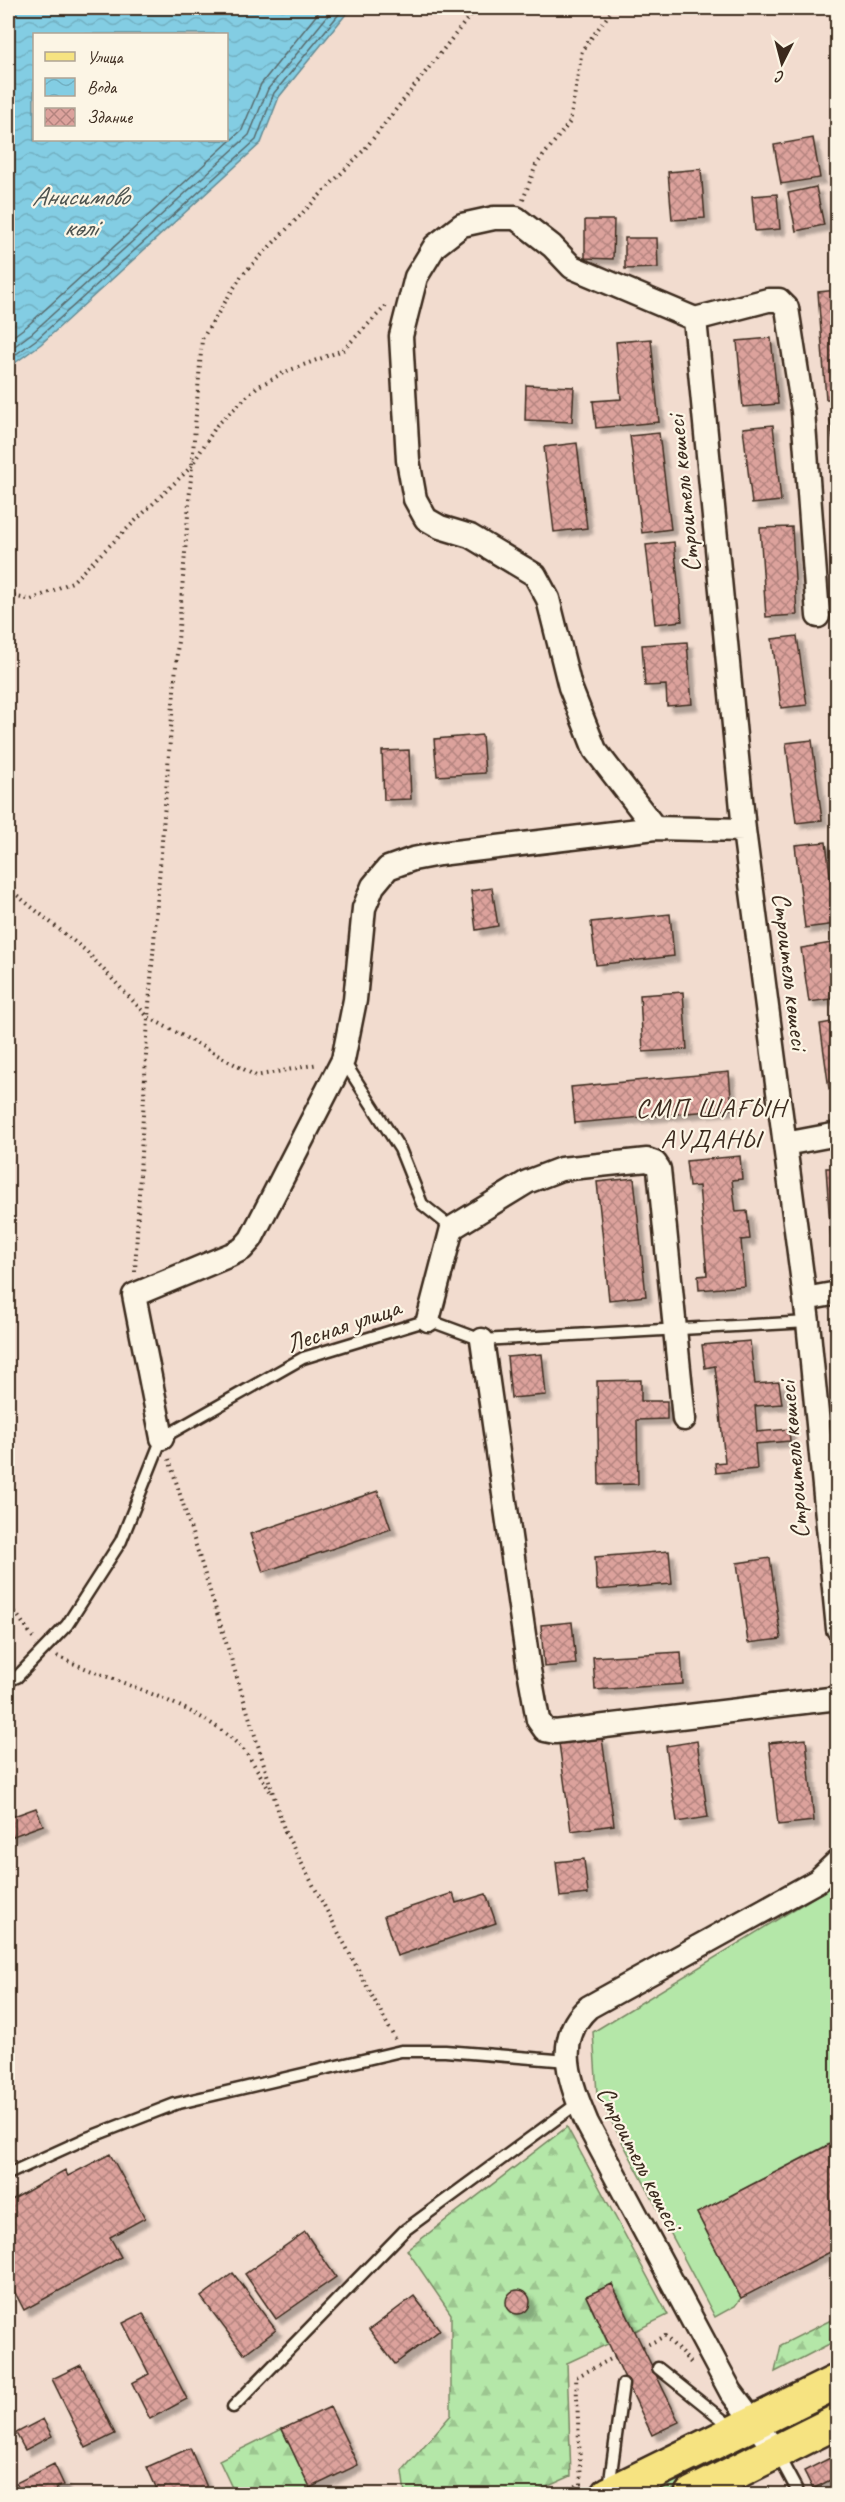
<svg xmlns="http://www.w3.org/2000/svg" width="845" height="2502" font-family="Caveat,sans-serif">
  <style>
    .grass { fill: #b4e7a8; stroke: #788863; stroke-width: 1.5 }
    .forest { fill: url(#forest-firs); stroke: #788863; stroke-width: 1.5 }
    .water { fill: url(#water-waves); stroke: #668c94; stroke-width: 1.5; fill-rule: evenodd }
    .lines { fill: none; stroke-linecap: round; stroke-linejoin: round }
    .shore { stroke: #586b6d; stroke-width: 1.5 }
    .building { fill: url(#building-cross-hatch); stroke: #3b2a1e; stroke-width: 1.5; filter: url(#shadow) }
    .service-casing { stroke: #3b2a1e; stroke-width: 15 }
    .minor-casing { stroke: #3b2a1e; stroke-width: 27 }
    .primary-casing { stroke: #3b2a1e; stroke-width: 38 }
    .path { stroke: #3b2a1e; stroke-width: 4; stroke-dasharray: 1.5 4.5; stroke-linecap: butt }
    .service { stroke: #fcf5e5; stroke-width: 10 }
    .minor { stroke: #fcf5e5; stroke-width: 22 }
    .primary { stroke: #f6e381; stroke-width: 33 }
    .labels { text-anchor: middle; stroke-width: 4.5; stroke-linejoin: round; paint-order: stroke }
    .street-label { font-size: 26px; fill: #3b2a1e; stroke: #fcf5e5 }
    .water-label { font-size: 27px; font-style: italic; fill: #4d534f; stroke: #fcf5e5 }
    .neighbourhood-label { font-size: 27px; letter-spacing: 1.5px; fill: #3b2a1e; stroke: #fcf5e5 }
  </style>
  <defs>
    <pattern id="forest-firs" width="22" height="20" patternUnits="userSpaceOnUse" patternTransform="scale(1.5)"><rect width="22" height="20" fill="#b4e7a8"/><path d="M5 1l3.5 6h-7zM16 11l3.5 6h-7z" fill="#9cc690"/></pattern>
    <pattern id="water-waves" width="16" height="10" patternUnits="userSpaceOnUse" patternTransform="scale(1.5)"><rect width="16" height="10" fill="#83cde3"/><path d="M0 5q4-4 8 0t8 0" fill="none" stroke="#72b0c2"/></pattern>
    <pattern id="building-cross-hatch" width="8" height="8" patternUnits="userSpaceOnUse" patternTransform="scale(1.5)"><rect width="8" height="8" fill="#dca29c"/><path d="M0 0l8 8M0 8l8-8" fill="none" stroke="#b4847f"/></pattern>
    <filter id="shadow"><feDropShadow dx="5.5" dy="5.5" stdDeviation="1.5" flood-color="#0004"/></filter>
  </defs>
  <rect width="100%" height="100%" fill="#f2dccf"/>
  <filter id="ink" filterUnits="userSpaceOnUse"><feTurbulence type="fractalNoise" baseFrequency=".0167" numOctaves="2"/><feDisplacementMap in="SourceGraphic" scale="12" xChannelSelector="R" yChannelSelector="G"/><feConvolveMatrix kernelMatrix="1 2 1 2 8 2 1 2 1" color-interpolation-filters="sRGB"/></filter>
  <g filter="url(#ink)">
    <path class="grass" d="M837,1883V2140L697,2213L741,2298L735,2306L715,2317L597,2094L593,2032Z
      M702,2463L707,2472L663,2494H640Z"/>
    <path class="forest" d="M567,2127L668,2315L635,2331L612,2284L586,2296L608,2344L567,2363L571,2476L531,2494H405L402,2471L451,2415V2314L407,2250Z
      M837,2317V2340L775,2372L781,2345Z
      M282,2429L313,2494H235L219,2460Z"/>
    <path class="water" d="M8,8H351L279,97L261,143L41,344L8,368ZM34,34H226V140H34Z"/>
    <g class="lines">
      <path class="shore" d="M8,340L27,326L242,130L261,84L322,8
        M8,351L32,333L249,135L268,89L334,8
        M8,360L37,339L256,140L274,93L344,8"/>
    </g>
    <path class="building" d="M813,138L820,178L781,184L774,145Z
      M701,169L705,218L672,220L668,172Z
      M816,187L824,225L796,231L788,193Z
      M777,194L780,229L755,231L752,196Z
      M585,220H614L613,259L585,258Z
      M625,238H657L658,268L625,269Z
      M838,290V399H826L818,292Z
      M771,338L778,404L743,407L737,341Z
      M651,339L659,422L596,428L593,401L621,399L616,342Z
      M526,385L574,387L572,422L525,420Z
      M838,419V475L830,420Z
      M773,425L781,501L752,504L743,428Z
      M659,433L671,529L642,533L630,436Z
      M577,443L587,528L554,532L544,447Z
      M792,527L797,615L766,617L760,528Z
      M674,542L682,621L655,624L646,545Z
      M797,636L807,705L781,708L772,639Z
      M687,642L692,704L667,706L666,685L645,686L642,645Z
      M482,735L485,773L437,776L434,739Z
      M812,740L822,820L796,823L786,743Z
      M409,750L411,799L384,800L382,751Z
      M826,842L836,924L805,928L795,845Z
      M492,888L498,926L476,930L471,891Z
      M670,914L674,956L596,965L591,922Z
      M838,942V998L809,1002L801,948Z
      M683,992L687,1049L643,1052L640,995Z
      M838,1021V1088L829,1089L820,1024Z
      M729,1072L732,1109L575,1123L571,1087Z
      M740,1156L742,1179L732,1180L736,1212L747,1211L750,1239L741,1240L745,1286L699,1290L698,1276L707,1275L699,1186L689,1187L686,1161Z
      M826,1168H838V1268H833Z
      M634,1178L646,1296L609,1300L597,1182Z
      M750,1341L755,1384L779,1382L782,1404L755,1406L757,1432L789,1429L790,1441L755,1444L757,1469L716,1473L715,1463L725,1462L715,1366L705,1368L702,1345Z
      M542,1354L546,1395L511,1398L507,1357Z
      M641,1380V1401H667V1419L637,1420L638,1484L599,1485L597,1381Z
      M378,1491L391,1529L263,1572L250,1534Z
      M669,1551L672,1584L597,1590L595,1557Z
      M770,1558L781,1639L748,1643L737,1563Z
      M572,1622L576,1664L544,1667L541,1625Z
      M681,1652L683,1684L595,1690L593,1657Z
      M602,1738L614,1825L571,1831L559,1743Z
      M806,1739L814,1821L778,1825L769,1743Z
      M697,1741L708,1817L677,1822L666,1746Z
      M36,1808L43,1825L8,1838V1818Z
      M584,1859L588,1894L560,1897L556,1862Z
      M453,1893L456,1903L486,1894L496,1923L397,1956L384,1916Z
      M838,2140V2248L741,2298L697,2213Z
      M110,2154L145,2218L110,2237L121,2257L24,2310L8,2279V2202L65,2170L68,2176Z
      M305,2232L336,2277L276,2319L245,2274Z
      M233,2273L276,2330L244,2354L201,2297Z
      M612,2284L679,2422L652,2435L586,2296Z
      M506 2302a12 12 0 1 1 24 0a12 12 0 1 1-24 0Z
      M414,2296L440,2330L395,2364L369,2330Z
      M143,2313L187,2399L150,2419L132,2383L149,2374L123,2323Z
      M81,2365L115,2434L86,2448L52,2379Z
      M330,2407L358,2465L310,2488L282,2429Z
      M43,2419L52,2436L25,2450L16,2433Z
      M190,2448L210,2494H159L147,2467Z
      M836,2455L838,2476L813,2489L804,2471Z
      M54,2464L64,2485L56,2488L58,2494H22L16,2483Z"/>
    <g class="lines">
      <defs>
        <path id="service" d="M343,1060L400,1149L422,1204L452,1228
          M8,1681L17,1677L67,1625L121,1541L162,1438L303,1358L428,1320L482,1340L808,1322
          M8,2174L85,2139L175,2104L401,2051H445L568,2061
          M658,2368L733,2428
          M233,2407L405,2230L578,2103
          M778,2455L799,2494
          M609,2488L623,2384"/>
        <path id="minor" d="M695,319L744,830L808,1322L838,1629
          M655,828L595,750L570,687L548,599L535,575L470,536L440,527L426,519L415,499L408,460L401,336L416,277L435,246L462,225L494,218H516L552,246L572,267L695,319L768,300H779L787,308L803,411L818,616
          M785,1144L838,1134
          M805,1299L838,1293
          M428,1320L452,1228L527,1182L561,1169L647,1160L655,1163L659,1169L684,1419
          M482,1340L529,1670L538,1720L545,1730L555,1732L838,1698
          M162,1438L134,1295L230,1255L242,1249L251,1239L343,1060L355,1000L364,908L373,886L388,868L413,859L439,854L655,828L744,830
          M777,2453L731,2392L587,2123C571,2085 552,2039 589,2007L817,1881L838,1861"/>
        <path id="primary" d="M609,2494L838,2381
          M692,2494L838,2421"/>
      </defs>
      <use href="#service" class="service-casing"/>
      <use href="#minor" class="minor-casing"/>
      <use href="#primary" class="primary-casing"/>
      <path class="path" d="M523,200L536,165L570,122L582,50L614,8
        M8,595L31,600L72,582L190,468L217,425L257,387L285,372L343,350L386,306
        M8,888L86,951L148,1017L256,1076L318,1064
        M135,1272L148,1017L202,339L242,275L364,150L476,8
        M169,1459L285,1832L395,2039
        M8,1602L34,1639
        M57,1656C113,1683 205,1704 245,1752C255,1764 262,1779 270,1791
        M643,2347L665,2336L691,2363
        M559,2494L581,2484L576,2377L615,2357"/>
      <use href="#service" class="service"/>
      <use href="#minor" class="minor"/>
      <use href="#primary" class="primary"/>
    </g>
  </g>
  <g class="labels">
    <g class="street-label">
      <text transform="translate(683 494) rotate(-96)" y="9">Строитель көшесі</text>
      <text transform="translate(791 971) rotate(83)" y="9">Строитель көшесі</text>
      <text transform="translate(343 1325) rotate(-19)" y="9">Лесная улица</text>
      <text transform="translate(793 1460) rotate(-95)" y="9">Строитель көшесі</text>
      <text transform="translate(640 2158) rotate(63)" y="9">Строитель көшесі</text>
    </g>
    <g class="water-label">
      <text x="80" y="205">Анисимово<tspan x="80" dy="31">көлі</tspan></text>
    </g>
    <g class="neighbourhood-label">
      <text x="711" y="1117">СМП ШАҒЫН<tspan x="711" dy="31">АУДАНЫ</tspan></text>
    </g>
  </g>
  <rect width="845" height="2502" fill="none" stroke="#fcf5e5" stroke-width="30"/>
  <rect x="15" y="15" width="815" height="2472" fill="none" stroke="#3b2a1e" stroke-width="2" filter="url(#ink)"/>
  <rect x="33" y="33" width="195" height="108" fill="#fcf5e5" stroke="#afa495" stroke-width="1.5"/>
  <rect x="45" y="52" width="30" height="9" fill="#f6e381" stroke="#afa495" stroke-width="1.5"/>
  <text x="87" y="63" font-size="18" fill="#3b2a1e">Улица</text>
  <rect x="45" y="78" width="30" height="18" fill="url(#water-waves)" stroke="#afa495" stroke-width="1.5"/>
  <text x="87" y="93" font-size="18" fill="#3b2a1e">Вода</text>
  <rect x="45" y="108" width="30" height="18" fill="url(#building-cross-hatch)" stroke="#afa495" stroke-width="1.5"/>
  <text x="87" y="123" font-size="18" fill="#3b2a1e">Здание</text>
  <g transform="translate(782 63) rotate(186)" stroke="#fcf5e5" stroke-width="4.5" paint-order="stroke">
  <path d="M0-4.5L10 22L0 15L-10 22Z" fill="#3b2a1e"/>
  <text y="-9" font-size="16" font-weight="bold" text-anchor="middle" fill="#3b2a1e">С</text>
  </g>
</svg>
